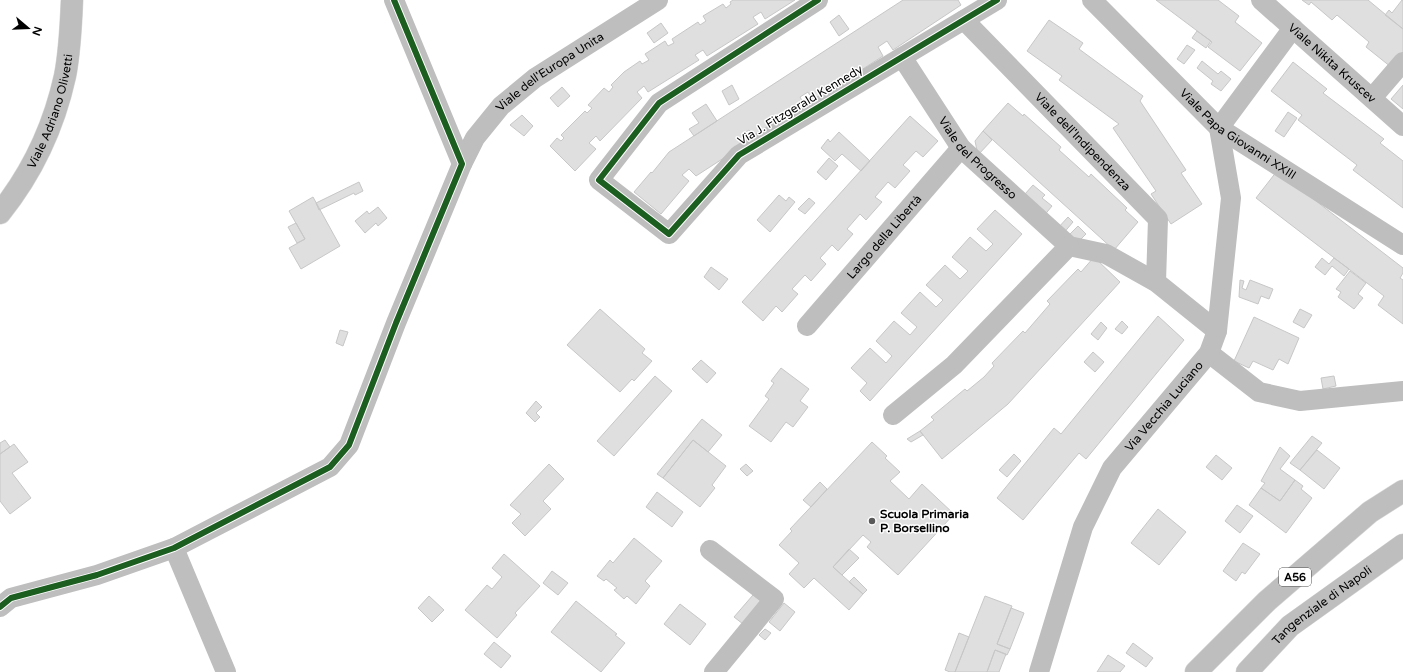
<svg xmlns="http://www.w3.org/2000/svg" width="1403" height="672" font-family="'Varela Round',sans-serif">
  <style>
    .building { fill: #dfdfdf; stroke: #c7c7c7 }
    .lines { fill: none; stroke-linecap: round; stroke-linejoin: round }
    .primary-casing { stroke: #dbdbdb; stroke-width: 23 }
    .highway-casing { stroke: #dbdbdb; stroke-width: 23 }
    .street { stroke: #bebebe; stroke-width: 20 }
    .primary { stroke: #bebebe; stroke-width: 22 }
    .highway { stroke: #bebebe; stroke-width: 22 }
    .cycleway-casing { stroke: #fff; stroke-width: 8 }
    .cycleway { stroke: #1b5e20; stroke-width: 6 }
    .poi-dot { fill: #595959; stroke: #fff; stroke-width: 1.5 }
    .labels { text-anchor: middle; stroke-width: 3; stroke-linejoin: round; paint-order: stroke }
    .shield { fill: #fff; stroke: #4c4c4c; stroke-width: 1 }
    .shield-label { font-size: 11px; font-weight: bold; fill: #000 }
    .street-label { font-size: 12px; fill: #000; stroke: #fff }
    .poi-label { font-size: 12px; font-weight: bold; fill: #000; stroke: #fff; text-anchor: start }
  </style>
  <rect width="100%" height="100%" fill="#fff"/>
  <path class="building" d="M733,0H795L765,19L761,12L753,17L758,24L707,56L703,50L695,55L699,60L648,92L644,86L637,92L642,98L600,141L596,136L589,143L596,149L575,171L550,146L557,138L561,141L564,138L561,135L585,111L587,113L592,108L588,105L604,88L609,92L613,87L611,85L624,72L640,61L642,64L649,60L645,54L665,41L668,46L674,43L672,39L698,22L700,25L706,21L703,16L723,4L726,8L731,4L730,2Z
    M903,0H958L961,5L893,50L887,41L878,47L883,56L813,101L808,92L800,97L805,106L755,138L749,130L741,135L747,143L696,176L689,169L682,175L689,181L661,214L634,192L651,172L652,173L669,152Z
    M1156,0H1218L1239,16L1235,22L1262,43L1240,71L1208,47L1212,42Z
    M1302,0H1368L1403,29V52L1391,67L1366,47L1369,42L1337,15L1332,20L1311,2L1309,5Z
    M1402,0H1403V29L1385,15L1389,10L1392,13Z
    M839,15L849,29L839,36L830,22Z
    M1049,20L1083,43L1079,49L1143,96L1140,101L1186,170L1181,173L1202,204L1171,224L1151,194L1156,191L1113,128L1119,124L1059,80L1062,76L1027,51Z
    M661,23L668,33L654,43L647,33Z
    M1197,31L1211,41L1206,48L1192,38Z
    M1187,45L1195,50L1184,64L1177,59Z
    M1202,61L1218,74L1221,71L1231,79L1221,91L1211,84L1213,81L1197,68Z
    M1293,62L1327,89L1323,93L1384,139L1380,143L1403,161V208L1353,170L1357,165L1298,120L1302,115L1271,91Z
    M732,85L739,99L729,105L722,91Z
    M1403,85V109L1391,99Z
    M562,87L570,96L558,107L550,98Z
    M1008,103L1023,116L1024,114L1061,147L1059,150L1089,177L1091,174L1127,208L1125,210L1138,222L1114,250L983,131Z
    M706,104L717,121L694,136L689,129L699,123L692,113Z
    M1288,112L1297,118L1284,137L1275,131Z
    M522,115L533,126L524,136L510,125Z
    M910,116L938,141L923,157L916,151L903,165L910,171L895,188L888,182L875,197L882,202L866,220L860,214L847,229L853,234L838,251L832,245L820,258L826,264L811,281L805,275L792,289L798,294L782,312L776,306L763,321L742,302Z
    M983,131L992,140L978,155L975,141Z
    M839,132L870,161L861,171L842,154L835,161L821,148L828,139L830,142Z
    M829,158L838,166L826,180L817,172Z
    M1277,171L1403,268V273L1400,278L1403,280V324L1378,305L1384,296L1256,198Z
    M359,182L363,191L355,195L354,193L319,210L316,203Z
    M1033,185L1045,195L1042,198L1052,206L1043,217L1025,194Z
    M779,195L786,201L789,197L795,202L770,232L757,220Z
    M313,197L340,246L301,269L289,248L305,239L289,211Z
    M809,198L815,203L805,214L798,209Z
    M378,207L387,218L378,226L376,223L365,233L355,221L367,211L369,214Z
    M995,210L1022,234L870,401L860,391L867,383L851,368L870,348L886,363L892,356L876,341L894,321L910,335L917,327L901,313L920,292L936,307L943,300L926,285L945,265L960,279L968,271L952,257L970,237L986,251L993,244L977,229Z
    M1068,217L1073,222L1062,235L1057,229Z
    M296,223L305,239L297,243L288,227Z
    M1078,226L1086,234L1076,244L1068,236Z
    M1094,257L1120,282L1008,404L942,459L920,431L934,420L931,417L965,389L967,391L984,377L994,366L992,363L1023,331L1025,333L1050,304L1047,301L1078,269L1081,272Z
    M1322,258L1329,264L1334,258L1349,269L1344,276L1332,266L1325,275L1315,267Z
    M711,267L728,279L719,290L704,277Z
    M1350,271L1366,283L1358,294L1363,298L1354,309L1338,297L1341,292L1336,289Z
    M1240,280L1244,281L1242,288L1246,290L1250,280L1273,289L1269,299L1261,296L1258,304L1239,297Z
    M600,309L645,349L642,353L652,361L634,381L632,379L620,392L567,345Z
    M1300,309L1312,315L1304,328L1293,322Z
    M1158,316L1184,340L1086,459L1079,453L1023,520L997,498L1054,428L1061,434Z
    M1254,317L1299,338L1288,364L1279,359L1273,370L1253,361L1249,368L1234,361Z
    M1122,321L1128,327L1122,334L1115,329Z
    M1101,322L1107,328L1098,340L1091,334Z
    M340,330L348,332L343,346L336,343Z
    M1093,352L1104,362L1095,372L1084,362Z
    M701,360L716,373L707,383L692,369Z
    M781,368L809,389L800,401L808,407L793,427L786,422L771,442L749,426L769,399L765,396L774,383L771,381Z
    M655,376L672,391L614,456L597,441Z
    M1334,376L1336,386L1323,389L1321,378Z
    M536,401L542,407L536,413L540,417L535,422L526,413Z
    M702,419L722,435L708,452L693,440L663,478L657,474Z
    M920,431L923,435L911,442L907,439Z
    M1312,436L1322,443L1300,470L1290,463Z
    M5,440L10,447L0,454V443Z
    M693,440L726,466L712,485L715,488L700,507L663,478Z
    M872,442L887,456L885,458L900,472L890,481L909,499L922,484L954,514L898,575L867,547L871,542L863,535L833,567L863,594L849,610L814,578L804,588L789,574L799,563L779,545L792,531L790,529Z
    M14,444L28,462L12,473L31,498L10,514L0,501V454Z
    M1280,447L1290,456L1280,469L1295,480L1280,501L1261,488L1265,483L1261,481Z
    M1317,450L1340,468L1324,489L1300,470Z
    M1014,454L1021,461L1007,477L999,470Z
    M1216,455L1232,468L1222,480L1206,467Z
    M549,464L564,479L543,501L551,509L525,536L512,523L521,514L510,505Z
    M746,464L753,471L747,476L740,469Z
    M1295,480L1303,486L1301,489L1312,498L1286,533L1249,505L1261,488L1280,501Z
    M820,482L827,489L811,507L803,500Z
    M657,492L683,512L672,527L646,507Z
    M1237,505L1253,516L1240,533L1225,521Z
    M1158,509L1186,532L1159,565L1131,543Z
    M634,538L662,561L645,581L650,586L636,604L627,596L624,599L614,590L617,588L606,579L604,581L597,576L610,560L613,563Z
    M1243,543L1260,554L1245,574L1242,572L1236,581L1223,571Z
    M849,549L859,558L842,575L833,567Z
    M504,554L540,586L515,613L517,615L497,638L465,610L487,585L492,589L502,577L492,568Z
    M552,571L568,583L558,595L543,583Z
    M854,577L867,590L863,594L849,582Z
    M753,595L762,602L743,624L734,617Z
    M429,596L444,610L432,622L418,608Z
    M985,596L1012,606L997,644L1010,649L1007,655L995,650L987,672H955Z
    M576,601L617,634L615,635L625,643L601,672L551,632Z
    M784,603L795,612L780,631L769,622Z
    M680,604L706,624L690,645L664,624Z
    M1011,608L1024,613L1010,649L997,644Z
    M765,629L771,633L765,640L759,635Z
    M959,633L969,637L955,672H950L945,670Z
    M494,642L511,656L501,668L484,654Z
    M1133,643L1153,658L1146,667L1126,653Z
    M995,650L1006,654L999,672H987Z
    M1108,655L1125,666L1120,672H1097Z"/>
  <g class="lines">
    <defs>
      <g id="primary">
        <path id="s8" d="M0,213C32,173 54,126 65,76C70,51 71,25 72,0"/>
      </g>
      <g id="highway">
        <path d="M1196,672L1267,601L1370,512L1403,491"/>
        <path id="s9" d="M1247,672L1290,626L1403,545"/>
      </g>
    </defs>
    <use href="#primary" class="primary-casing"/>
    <use href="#highway" class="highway-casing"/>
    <g class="street">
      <path d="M818,0L659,103L599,180L669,234L739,155L997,0"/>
      <path id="s1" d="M1092,0L1219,128L1403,245"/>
      <path id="s2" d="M1261,0L1403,126"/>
      <path id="s3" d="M964,20L1158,219L1156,282"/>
      <path id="s4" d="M902,57L961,148L1069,246L1106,254L1156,282L1217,331"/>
      <path d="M1372,98L1403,62"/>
      <path id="s5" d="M462,164L475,138L501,106L535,78L658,0"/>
      <path id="s6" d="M807,326L961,148"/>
      <path d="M1209,353L1259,392L1300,401L1403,391"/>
      <path d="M893,415L954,365L1069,246"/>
      <path d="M174,548L226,672"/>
      <path d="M710,550L774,599L714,672"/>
      <path d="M0,607L11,598L97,575L174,548L330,467L349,445L396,323L462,164L394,0"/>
      <path id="s7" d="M1039,672L1083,527L1112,468L1209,353L1217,331L1231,198L1219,128L1293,28"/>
    </g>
    <use href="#primary" class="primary"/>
    <use href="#highway" class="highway"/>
    <defs>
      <path id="cycleway" d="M818,0L659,103L599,180L669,234L739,155L997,0
        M0,607L11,598L97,575L174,548L330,467L349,445L396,323L462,164L394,0"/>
    </defs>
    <use href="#cycleway" class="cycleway-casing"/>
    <use href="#cycleway" class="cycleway"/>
  </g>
  <circle class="poi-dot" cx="872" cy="521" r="4"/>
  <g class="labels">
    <rect class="shield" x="1279" y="568" width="32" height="18" rx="3"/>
    <g class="shield-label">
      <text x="1295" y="581">A56</text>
    </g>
    <g class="street-label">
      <text dy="4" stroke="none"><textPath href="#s2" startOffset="95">Viale Nikita Kruscev</textPath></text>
      <text dy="4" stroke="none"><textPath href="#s5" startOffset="130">Viale dell'Europa Unita</textPath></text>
      <text transform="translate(800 105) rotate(-31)" y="4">Via J. Fitzgerald Kennedy</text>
      <text dy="4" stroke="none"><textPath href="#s8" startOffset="115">Viale Adriano Olivetti</textPath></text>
      <text dy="4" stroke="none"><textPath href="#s1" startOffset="199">Viale Papa Giovanni XXIII</textPath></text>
      <text dy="4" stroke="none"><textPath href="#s3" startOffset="170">Viale dell'Indipendenza</textPath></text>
      <text dy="4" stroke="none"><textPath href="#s4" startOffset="127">Viale del Progresso</textPath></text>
      <text dy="4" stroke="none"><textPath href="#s6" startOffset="118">Largo della Libertà</textPath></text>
      <text dy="4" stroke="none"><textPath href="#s7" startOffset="298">Via Vecchia Luciano</textPath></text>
      <text dy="4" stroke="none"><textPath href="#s9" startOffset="101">Tangenziale di Napoli</textPath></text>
    </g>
    <g class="poi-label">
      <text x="880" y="518">Scuola Primaria<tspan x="880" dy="14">P. Borsellino</tspan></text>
    </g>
  </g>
  <g transform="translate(28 28) rotate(109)" stroke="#ffffff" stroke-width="3" paint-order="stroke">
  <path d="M0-3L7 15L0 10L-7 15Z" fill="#000000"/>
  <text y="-6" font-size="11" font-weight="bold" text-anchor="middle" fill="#000000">N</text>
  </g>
</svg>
